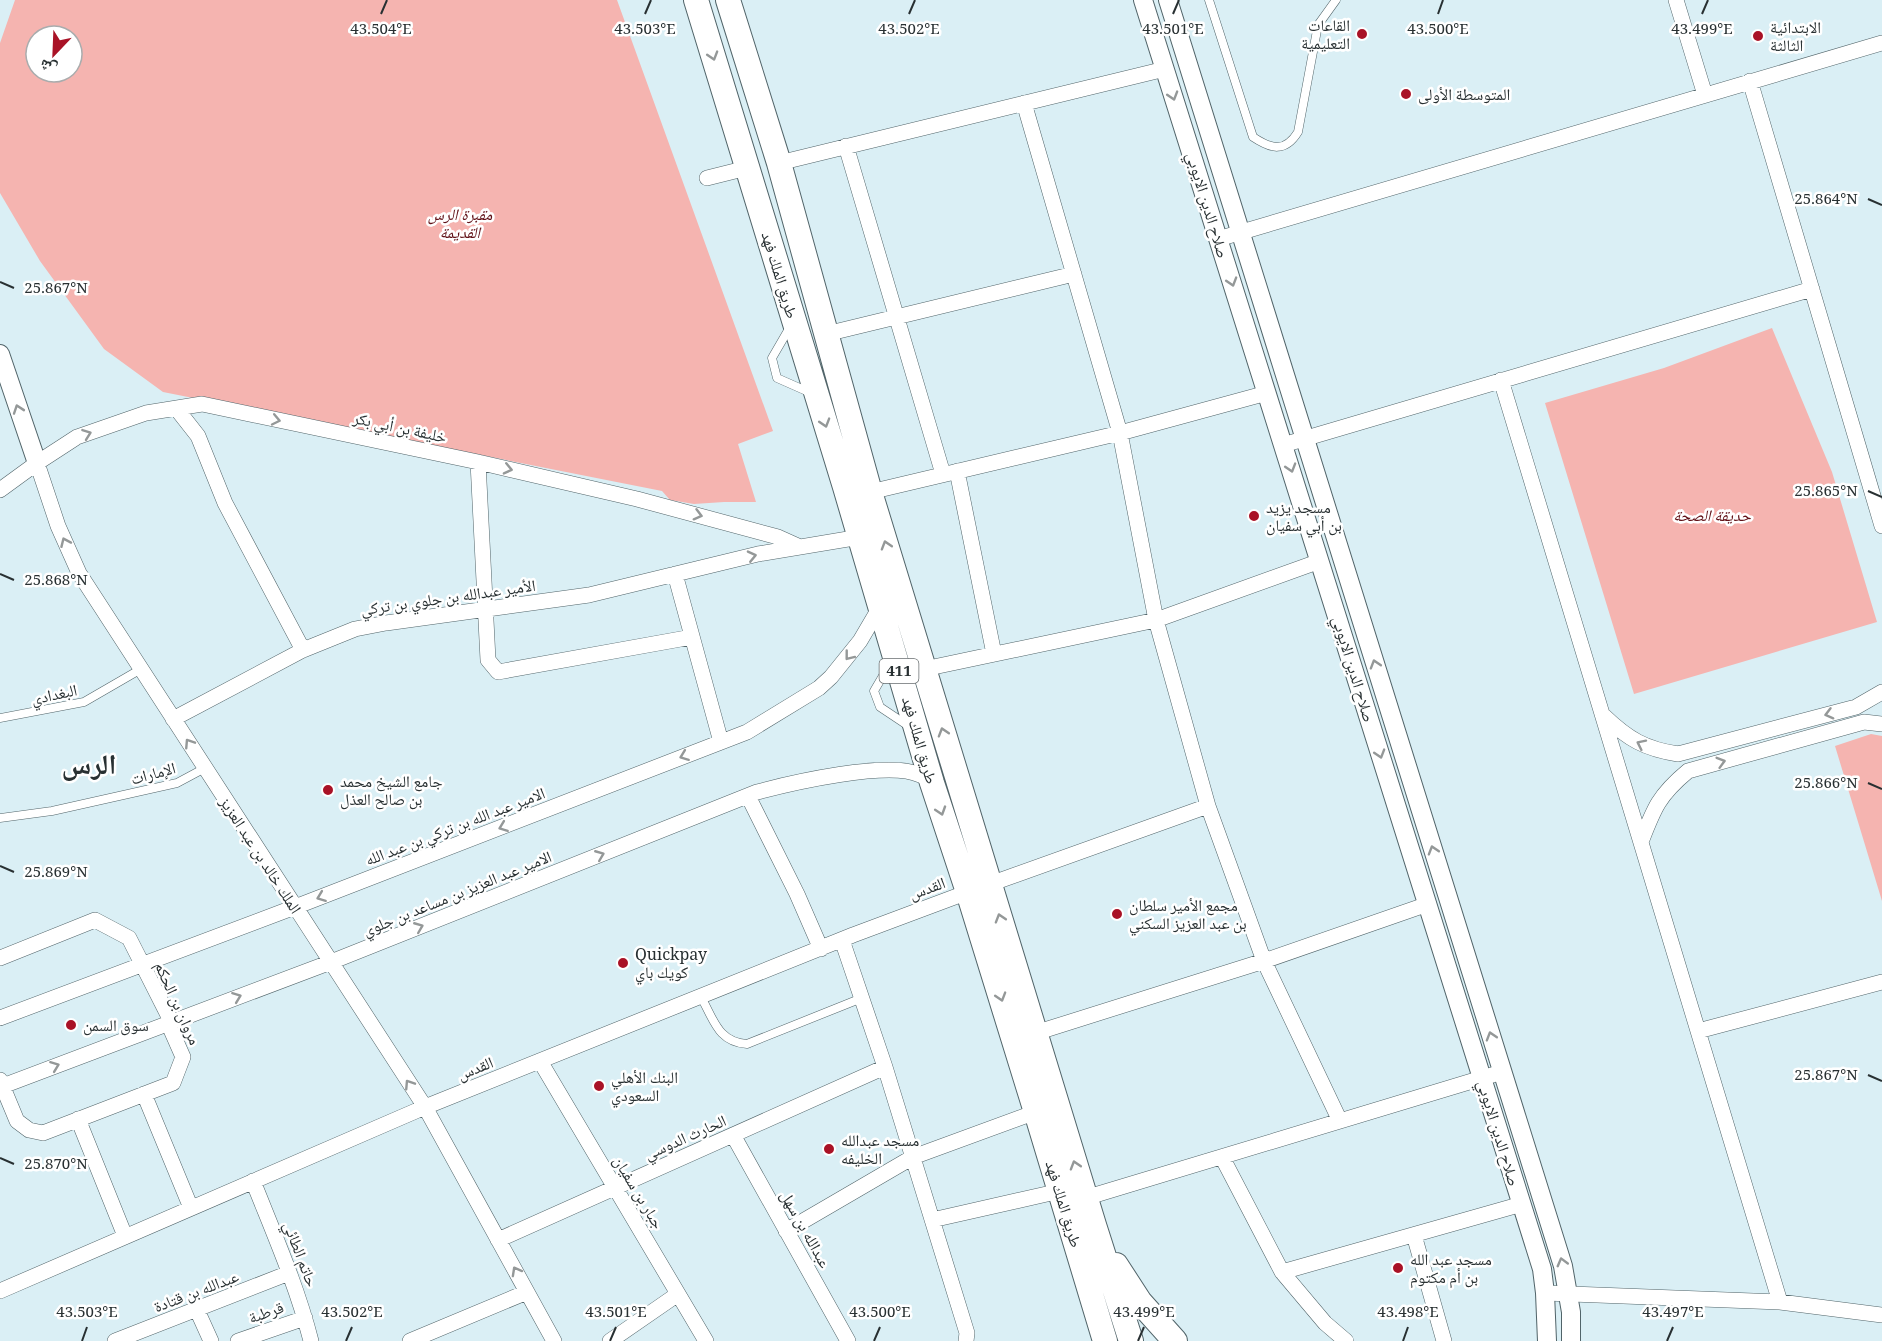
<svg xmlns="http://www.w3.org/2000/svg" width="1882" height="1341" font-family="Georgia,'Noto Naskh Arabic',serif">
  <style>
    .green { fill: #f5b4b0; fill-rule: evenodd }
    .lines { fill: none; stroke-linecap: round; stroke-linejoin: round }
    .service-casing { stroke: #516469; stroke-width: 9 }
    .minor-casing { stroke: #516469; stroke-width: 16 }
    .tertiary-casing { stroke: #516469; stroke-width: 20 }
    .primary-casing { stroke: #516469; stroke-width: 26 }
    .service { stroke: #fff; stroke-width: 8 }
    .minor { stroke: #fff; stroke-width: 15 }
    .tertiary { stroke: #fff; stroke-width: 18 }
    .primary { stroke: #fff; stroke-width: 24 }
    .oneway { stroke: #949898 }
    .ticks { fill: none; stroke: #283032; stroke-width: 2 }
    .poi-dot { fill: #a91226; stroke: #fff; stroke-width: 2 }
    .labels { text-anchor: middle; stroke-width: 5; stroke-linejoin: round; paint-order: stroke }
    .shield { fill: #fff; stroke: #686e70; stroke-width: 1.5 }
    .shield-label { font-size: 15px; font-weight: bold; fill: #283032 }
    .poi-label { font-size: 16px; fill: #283032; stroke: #fff; text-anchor: start }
    .street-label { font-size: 16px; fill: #283032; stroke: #fff }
    .park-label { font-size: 16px; font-style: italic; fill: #611117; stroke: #fff }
    .town-label { font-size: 28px; font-weight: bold; fill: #283032; stroke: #fff }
    .ticks-label { font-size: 15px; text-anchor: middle; fill: #283032; stroke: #fff; stroke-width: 5; stroke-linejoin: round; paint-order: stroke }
  </style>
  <rect width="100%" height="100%" fill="#daeff5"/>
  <path class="green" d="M15,0H617L773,431L738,444L756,502H724L694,504L670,500L662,491L163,392L104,349L40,261L0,193V43ZM36,36H72V72H36Z
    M1772,328L1832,472L1877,622L1634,694L1545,403L1664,368Z
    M1871,734L1882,736V901L1835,746Z"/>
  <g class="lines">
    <defs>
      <path id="service" d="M1209,0L1253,137C1271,149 1285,153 1298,132L1318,25L1336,0
        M790,327L772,358L777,378L811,393
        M891,662L874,691L880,707L910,727
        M0,718L84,702L141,669
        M0,818L52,811L177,783L205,768
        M701,997C714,1020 718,1042 747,1044L862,998"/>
      <path id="minor" d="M1676,0L1705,95
        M1750,81L1882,526
        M1024,103L1120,433L1156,620L1208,806L1264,961L1340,1121
        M846,146L943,474
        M779,163L1165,69
        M707,178L747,168
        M1218,239L1882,43
        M826,334L1074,274
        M1501,380L1780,1302
        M176,408L198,436L225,503L303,650
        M1283,445L1812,289
        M478,462L488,660L498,672L692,637
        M37,463L58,526L79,573L425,1107L554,1341
        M957,471L994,654
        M0,490L37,463L77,437L146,413L202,404L478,462L637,499L778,537L798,546
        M870,492L1120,433L1267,393
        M675,574L721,742
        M924,669L1156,620L1320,561
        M1604,716C1628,739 1645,749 1678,754L1856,707L1882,692
        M173,719L303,650L355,629L386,623L589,595L758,554L860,537
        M748,796L797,894L821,949
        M1641,842C1654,808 1659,795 1688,771L1864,722L1882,724
        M990,884L1208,806
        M842,940L885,1067L967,1333L966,1341
        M0,958L95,920L129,938L169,1017L168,1023L183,1057L173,1083L43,1133L29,1130L17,1121L0,1080
        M0,1018L295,907L747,732L819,688L831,677L860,641L880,607
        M1698,1031L1882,982
        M1035,1033L1264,961L1428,904
        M540,1061L706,1341
        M0,1087L331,962L757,792C791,783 889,760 920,775C924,776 928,780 932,783
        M144,1094L191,1208
        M78,1119L125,1236
        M733,1135L848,1341
        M1222,1157L1282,1272L1325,1323L1346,1341
        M253,1181C274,1234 297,1286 311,1341
        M1085,1198L1502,1072
        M932,1220L1060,1191
        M786,1231L913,1157L1036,1112
        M1414,1235L1444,1341
        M498,1240L885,1067
        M1282,1272L1522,1204
        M0,1291L425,1107L853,935L968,892
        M1545,1293L1780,1302L1882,1315
        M197,1310L211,1341
        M115,1341L289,1273
        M238,1341L305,1318
        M410,1341L527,1292
        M610,1341L678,1294"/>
      <path id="tertiary" d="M1143,0L1542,1269L1545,1293L1547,1341
        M1168,0L1563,1266L1571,1312V1341
        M0,354L37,463"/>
      <path id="primary" d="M696,0L845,487L932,783L968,892L1036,1112L1105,1341
        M728,0L779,163L870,492L1094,1225L1131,1341
        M1116,1265L1140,1302L1175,1341"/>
    </defs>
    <use href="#service" class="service-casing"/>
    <use href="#minor" class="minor-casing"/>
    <use href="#tertiary" class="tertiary-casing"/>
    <use href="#primary" class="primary-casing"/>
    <use href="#service" class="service"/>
    <use href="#minor" class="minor"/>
    <use href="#tertiary" class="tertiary"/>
    <use href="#primary" class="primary"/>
  </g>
  <defs><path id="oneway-chevron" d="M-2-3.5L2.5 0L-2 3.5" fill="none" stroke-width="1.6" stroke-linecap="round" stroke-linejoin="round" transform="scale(1.5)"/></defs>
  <g class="oneway">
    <use href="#oneway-chevron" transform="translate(713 56) rotate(73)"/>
    <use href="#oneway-chevron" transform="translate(1173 96) rotate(73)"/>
    <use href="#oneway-chevron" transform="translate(1232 282) rotate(73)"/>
    <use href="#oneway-chevron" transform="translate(18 409) rotate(-109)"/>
    <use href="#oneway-chevron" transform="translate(276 420) rotate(12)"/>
    <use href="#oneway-chevron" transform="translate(825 423) rotate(73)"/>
    <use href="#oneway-chevron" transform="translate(87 434) rotate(-20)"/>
    <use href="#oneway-chevron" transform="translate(1291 468) rotate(73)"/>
    <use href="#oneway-chevron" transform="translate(508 469) rotate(13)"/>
    <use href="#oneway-chevron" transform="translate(698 515) rotate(15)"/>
    <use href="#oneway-chevron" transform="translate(65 542) rotate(-114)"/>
    <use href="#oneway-chevron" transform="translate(886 545) rotate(-107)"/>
    <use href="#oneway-chevron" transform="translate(752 556) rotate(-13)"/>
    <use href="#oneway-chevron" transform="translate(849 656) rotate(128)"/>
    <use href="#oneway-chevron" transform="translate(1375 664) rotate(-107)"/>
    <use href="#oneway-chevron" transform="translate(1829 714) rotate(165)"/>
    <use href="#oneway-chevron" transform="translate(943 732) rotate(-107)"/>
    <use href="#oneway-chevron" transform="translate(189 743) rotate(-123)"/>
    <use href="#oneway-chevron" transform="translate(1641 744) rotate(-154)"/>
    <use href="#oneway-chevron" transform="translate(1380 754) rotate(73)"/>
    <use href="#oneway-chevron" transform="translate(684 756) rotate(159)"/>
    <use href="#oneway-chevron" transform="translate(1721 762) rotate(-16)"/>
    <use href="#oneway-chevron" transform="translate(941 811) rotate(72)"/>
    <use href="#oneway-chevron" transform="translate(503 827) rotate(159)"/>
    <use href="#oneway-chevron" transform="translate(1433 850) rotate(-107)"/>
    <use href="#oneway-chevron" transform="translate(600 855) rotate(-22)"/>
    <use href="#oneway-chevron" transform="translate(321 897) rotate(159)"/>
    <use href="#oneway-chevron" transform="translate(1000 918) rotate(-107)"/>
    <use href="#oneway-chevron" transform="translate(419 927) rotate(-22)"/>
    <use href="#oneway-chevron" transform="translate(237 997) rotate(-21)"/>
    <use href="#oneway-chevron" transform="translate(1001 997) rotate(73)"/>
    <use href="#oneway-chevron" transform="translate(1491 1036) rotate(-107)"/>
    <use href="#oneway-chevron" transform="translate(55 1066) rotate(-21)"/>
    <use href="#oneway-chevron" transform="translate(409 1084) rotate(-123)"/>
    <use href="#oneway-chevron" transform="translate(1075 1165) rotate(-107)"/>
    <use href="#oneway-chevron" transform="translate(1562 1262) rotate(-105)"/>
    <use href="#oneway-chevron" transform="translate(516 1271) rotate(-119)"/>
  </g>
  <path class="ticks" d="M381,14L387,0M645,14L651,0M909,14L915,0M1173,14L1179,0M1438,14L1443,0M1702,14L1708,0M1868,199L1882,205M0,282L14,288M1868,491L1882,497M0,574L14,580M1868,783L1882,789M0,866L14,872M1868,1075L1882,1081M0,1158L14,1164M82,1341L87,1327M346,1341L352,1327M610,1341L616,1327M874,1341L880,1327M1138,1341L1144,1327M1403,1341L1408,1327M1667,1341L1673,1327"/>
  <g class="poi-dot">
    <circle cx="1362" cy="34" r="6"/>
    <circle cx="1758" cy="36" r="6"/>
    <circle cx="1406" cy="94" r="6"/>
    <circle cx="1254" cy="516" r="6"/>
    <circle cx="328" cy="790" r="6"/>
    <circle cx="1117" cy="914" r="6"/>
    <circle cx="623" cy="963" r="6"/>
    <circle cx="71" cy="1025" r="6"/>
    <circle cx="599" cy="1086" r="6"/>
    <circle cx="829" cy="1149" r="6"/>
    <circle cx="1398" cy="1268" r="6"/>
  </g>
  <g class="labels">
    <rect class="shield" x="879.5" y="659" width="39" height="24" rx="4.5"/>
    <g class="shield-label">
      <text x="899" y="676">411</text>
    </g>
    <g class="poi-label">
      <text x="1350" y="31" text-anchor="end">القاعات<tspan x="1350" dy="18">التعليمية</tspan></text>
      <text x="1770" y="33">الابتدائية<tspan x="1770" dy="18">الثالثة</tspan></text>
      <text x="1418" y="100">المتوسطة الأولى</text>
      <text x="1266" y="513">مسجد يزيد<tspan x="1266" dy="18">بن أبي سفيان</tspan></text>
      <text x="340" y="787">جامع الشيخ محمد<tspan x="340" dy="18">بن صالح العذل</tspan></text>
      <text x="1129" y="911">مجمع الأمير سلطان<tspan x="1129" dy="18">بن عبد العزيز السكني</tspan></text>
      <text x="635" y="960">Quickpay<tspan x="635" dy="18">كويك باي</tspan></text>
      <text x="83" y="1031">سوق السمن</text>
      <text x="611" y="1083">البنك الأهلي<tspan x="611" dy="18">السعودي</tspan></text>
      <text x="841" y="1146">مسجد عبدالله<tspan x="841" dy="18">الخليفه</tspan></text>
      <text x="1410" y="1265">مسجد عبد الله<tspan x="1410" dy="18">بن أم مكتوم</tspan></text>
    </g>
    <g class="street-label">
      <text transform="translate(1208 205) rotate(73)" y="6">صلاح الدين الايوبي</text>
      <text transform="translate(780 275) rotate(73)" y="6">طريق الملك فهد</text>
      <text transform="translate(400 427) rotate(12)" y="6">خليفة بن أبي بكر</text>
      <text transform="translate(448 597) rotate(-8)" y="6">الأمير عبدالله بن جلوي بن تركي</text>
      <text transform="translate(1354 669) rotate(73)" y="6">صلاح الدين الايوبي</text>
      <text transform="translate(54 694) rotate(-12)" y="6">البغدادي</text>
      <text transform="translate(920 740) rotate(74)" y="6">طريق الملك فهد</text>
      <text transform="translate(153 773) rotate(-15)" y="6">الإمارات</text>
      <text transform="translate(455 826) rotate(-21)" y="6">الامير عبد الله بن تركي بن عبد الله</text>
      <text transform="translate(261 855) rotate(57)" y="6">الملك خالد بن عبد العزيز</text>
      <text transform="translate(927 888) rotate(-20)" y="6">القدس</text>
      <text transform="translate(457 893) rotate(-22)" y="6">الامير عبد العزيز بن مساعد بن جلوي</text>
      <text transform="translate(178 1003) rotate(66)" y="6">مروان بن الحكم</text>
      <text transform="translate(475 1068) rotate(-22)" y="6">القدس</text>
      <text transform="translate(1499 1133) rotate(73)" y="6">صلاح الدين الايوبي</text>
      <text transform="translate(685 1137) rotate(-24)" y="6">الحارث الدوسي</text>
      <text transform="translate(639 1192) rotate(59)" y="6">جبار بن سفيان</text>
      <text transform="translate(1064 1204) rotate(73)" y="6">طريق الملك فهد</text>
      <text transform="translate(806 1229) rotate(61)" y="6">عبدالله بن سهل</text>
      <text transform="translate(301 1254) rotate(69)" y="6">حاتم الطائي</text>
      <text transform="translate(196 1291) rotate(-21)" y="6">عبدالله بن قتادة</text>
      <text transform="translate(266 1312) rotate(-19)" y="6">قرطبة</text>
    </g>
    <g class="park-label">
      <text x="460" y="220">مقبرة الرس<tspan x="460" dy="18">القديمة</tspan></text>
      <text x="1712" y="521">حديقة الصحة</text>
    </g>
    <g class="town-label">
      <text x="89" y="774">الرس</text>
    </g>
  </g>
  <g class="ticks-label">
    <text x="381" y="34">43.504°E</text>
    <text x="645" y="34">43.503°E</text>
    <text x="909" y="34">43.502°E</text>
    <text x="1173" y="34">43.501°E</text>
    <text x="1438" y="34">43.500°E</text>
    <text x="1702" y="34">43.499°E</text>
    <text x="1826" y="204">25.864°N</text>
    <text x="56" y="293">25.867°N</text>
    <text x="1826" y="496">25.865°N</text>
    <text x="56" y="585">25.868°N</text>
    <text x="1826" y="788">25.866°N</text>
    <text x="56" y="877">25.869°N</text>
    <text x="1826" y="1080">25.867°N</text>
    <text x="56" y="1169">25.870°N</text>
    <text x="87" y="1317">43.503°E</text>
    <text x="352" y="1317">43.502°E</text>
    <text x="616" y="1317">43.501°E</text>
    <text x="880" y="1317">43.500°E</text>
    <text x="1144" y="1317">43.499°E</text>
    <text x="1408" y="1317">43.498°E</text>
    <text x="1673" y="1317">43.497°E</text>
  </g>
  <g transform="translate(54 54) rotate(203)"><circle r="28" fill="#ffffff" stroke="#a9acad" stroke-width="1.5"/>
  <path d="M0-4.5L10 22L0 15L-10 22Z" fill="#a91226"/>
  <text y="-9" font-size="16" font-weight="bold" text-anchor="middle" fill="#283032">ش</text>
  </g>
</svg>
